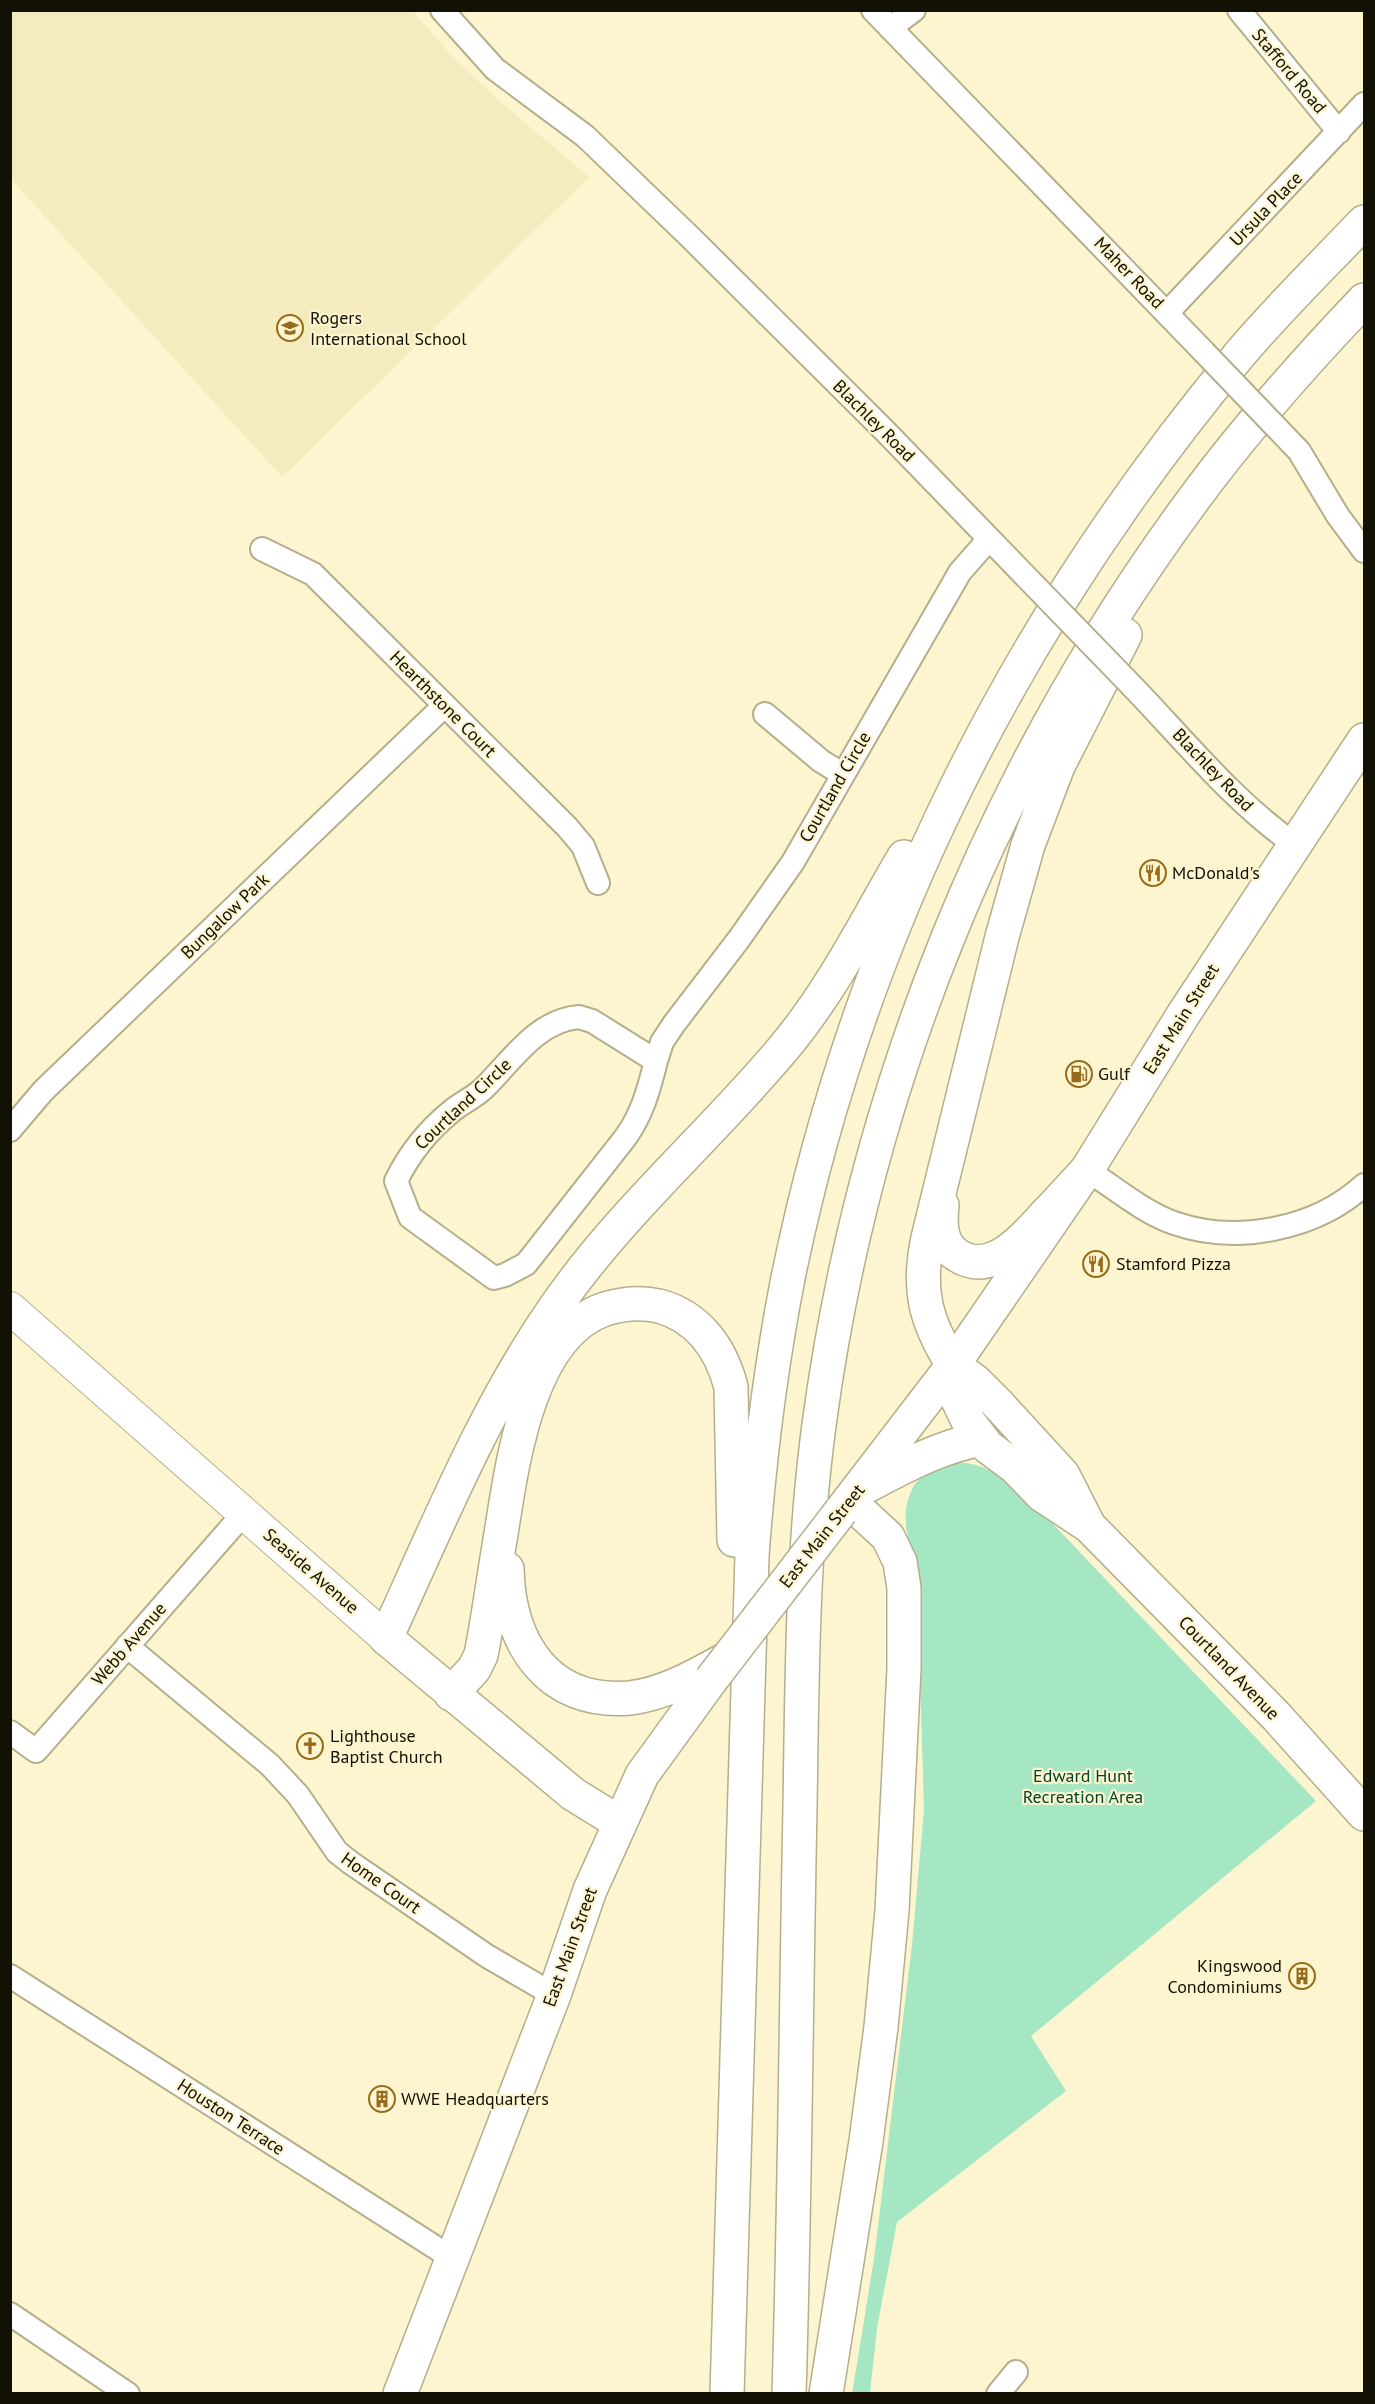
<svg xmlns="http://www.w3.org/2000/svg" width="1375" height="2404" font-family="'PT Sans',sans-serif">
  <style>
    .built { fill: #f4ebbe }
    .green { fill: #a4e7c2 }
    .lines { fill: none; stroke-linecap: round; stroke-linejoin: round }
    .street-casing { stroke: #b5ae8a; stroke-width: 26 }
    .secondary-casing { stroke: #b5ae8a; stroke-width: 34 }
    .primary-casing { stroke: #b5ae8a; stroke-width: 36 }
    .highway-casing { stroke: #b5ae8a; stroke-width: 36 }
    .street { stroke: #fff; stroke-width: 22 }
    .secondary { stroke: #fff; stroke-width: 32 }
    .primary { stroke: #fff; stroke-width: 33 }
    .highway { stroke: #fff; stroke-width: 33 }
    .street-bridge-casing { stroke: #b5ae8a; stroke-width: 26; stroke-linecap: butt }
    .primary-bridge-casing { stroke: #b5ae8a; stroke-width: 36; stroke-linecap: butt }
    .street-bridge { stroke: #fff; stroke-width: 22 }
    .primary-bridge { stroke: #fff; stroke-width: 33 }
    .labels { text-anchor: middle; stroke-width: 4.5; stroke-linejoin: round; paint-order: stroke }
    .street-label { font-size: 18px; fill: #131004; stroke: #fdf5d0 }
    .poi-label { font-size: 18px; fill: #131004; stroke: #fdf5d0; text-anchor: start }
    .park-label { font-size: 18px; fill: #00442a; stroke: #fdf5d0 }
  </style>
  <rect width="100%" height="100%" fill="#fdf5d0"/>
  <path class="built" d="M11,10L413,11L450,54L496,98L589,177L282,477L11,179Z"/>
  <path class="green" d="M952,1462C978,1462 997,1472 1018,1487L1316,1801L1031,2036L1066,2091L897,2222L877,2328L870,2393L852,2394L874,2259L912,1945L924,1810L918,1611C919,1594 921,1576 916,1560C914,1552 910,1545 908,1537C902,1514 907,1483 930,1470C937,1467 945,1465 952,1462Z"/>
  <g class="lines">
    <defs>
      <path id="street" d="M442,10L495,69L585,136L690,237L885,431L1035,586
        M873,10L1204,352
        M1239,10L1339,132
        M890,28L914,10
        M1167,313L1364,104
        M1299,451L1338,516L1364,551
        M262,549L313,574L567,827L583,846L598,883
        M1132,686C1184,740 1233,801 1294,844
        M765,714L821,761L842,774
        M579,1017L592,1021L656,1061C649,1089 642,1115 625,1138L526,1264L505,1275L494,1278L410,1217L396,1181C410,1152 428,1130 453,1110C463,1102 477,1096 486,1086C513,1059 538,1020 579,1017Z
        M656,1061L662,1042L674,1024L739,939L793,862L960,572L989,539
        M10,1130L43,1091L444,706
        M1087,1170C1115,1188 1143,1212 1174,1223C1237,1245 1316,1229 1364,1185
        M127,1646L270,1765L298,1795L337,1852L351,1863L487,1956L554,1995
        M10,1732L36,1751L244,1513
        M10,1976L452,2258
        M10,2314L128,2394
        M998,2394L1016,2372"/>
      <path id="secondary" d="M10,1308L386,1638"/>
      <path id="primary" d="M953,1365L956,1396L968,1421L988,1447L1015,1467L1042,1495L1089,1526L1277,1717L1364,1814
        M953,1365L975,1381L998,1404L1063,1475L1088,1524
        M867,1486C905,1466 939,1447 981,1439
        M841,1511L953,1365L1087,1170L1183,1015L1364,740
        M386,1638L573,1794L620,1823
        M400,2394L554,1995L590,1890L642,1775L711,1680"/>
      <path id="highway" d="M942,1205C940,1224 940,1244 957,1255C992,1278 1025,1237 1046,1214C1060,1200 1073,1185 1087,1170
        M953,1365C925,1321 917,1289 928,1238L1002,937L1028,845L1058,766L1125,635
        M507,1569C509,1643 547,1705 630,1698C665,1694 697,1675 728,1658
        M386,1638C437,1527 484,1410 554,1309C620,1213 708,1138 782,1050C832,991 865,923 904,857
        M451,1694L474,1669L481,1655C489,1615 494,1574 501,1534C512,1465 528,1335 605,1309C622,1304 641,1302 659,1306C699,1317 721,1349 731,1387L734,1540
        M727,2394L752,1555C759,1462 770,1370 788,1278C858,934 1015,623 1240,354C1279,308 1323,265 1364,222
        M789,2394C795,2198 796,2003 800,1808C802,1680 802,1552 819,1425C864,1089 993,769 1196,496C1247,427 1305,362 1364,300
        M826,2394L866,2141L881,2027L892,1911L904,1669V1588L900,1562L888,1537L849,1501"/>
    </defs>
    <use href="#street" class="street-casing"/>
    <use href="#secondary" class="secondary-casing"/>
    <use href="#primary" class="primary-casing"/>
    <use href="#highway" class="highway-casing"/>
    <use href="#street" class="street"/>
    <use href="#secondary" class="secondary"/>
    <use href="#primary" class="primary"/>
    <use href="#highway" class="highway"/>
    <defs>
      <path id="street-bridge" d="M1204,352L1299,451
        M1035,586L1132,686"/>
      <path id="primary-bridge" d="M711,1680L841,1511"/>
    </defs>
    <use href="#street-bridge" class="street-bridge-casing"/>
    <use href="#primary-bridge" class="primary-bridge-casing"/>
    <use href="#street-bridge" class="street-bridge"/>
    <use href="#primary-bridge" class="primary-bridge"/>
  </g>
  <defs>
    <symbol id="school-ring" viewBox="-11 -11 22 22"><circle r="9.5" fill="#fdf5d0" stroke="#976b19" stroke-width="1.5"/><path d="M0-5L7-2L0 1L-7-2ZM-4 1L0 2.5L4 1V4Q0 6-4 4Z" fill="#976b19"/></symbol>
    <symbol id="restaurant-ring" viewBox="-11 -11 22 22"><circle r="9.5" fill="#fdf5d0" stroke="#976b19" stroke-width="1.5"/><path d="M-5-6h1v4h1v-4h1v4h1v-4h1v5L-1.5 .5V6h-2V.5L-5-1ZM5-6V6H3V1.5H1.5Q1.5-4 5-6Z" fill="#976b19"/></symbol>
    <symbol id="fuel-ring" viewBox="-11 -11 22 22"><circle r="9.5" fill="#fdf5d0" stroke="#976b19" stroke-width="1.5"/><path d="M-5.5-6h7V0h2V4h1.3V-2.5L3-4.5l.8-.8L6-3V5H2.5V1h-1V6h-7ZM-4.2-4.7v3.2H.2V-4.7Z" fill="#976b19"/></symbol>
    <symbol id="church-ring" viewBox="-11 -11 22 22"><circle r="9.5" fill="#fdf5d0" stroke="#976b19" stroke-width="1.5"/><path d="M-1.2-6h2.4v3.5h3.3v2.4h-3.3V6h-2.4V-.1h-3.3v-2.4h3.3Z" fill="#976b19"/></symbol>
    <symbol id="building-ring" viewBox="-11 -11 22 22"><circle r="9.5" fill="#fdf5d0" stroke="#976b19" stroke-width="1.5"/><path d="M-4-6H4V6H1V3H-1V6H-4ZM-2.5-4.3h1.7v1.8h-1.7ZM.8-4.3h1.7v1.8H.8ZM-2.5-1h1.7V.8h-1.7ZM.8-1h1.7V.8H.8Z" fill="#976b19"/></symbol>
  </defs>
  <g fill-rule="evenodd">
    <use href="#school-ring" x="275" y="313" width="30" height="30"/>
    <use href="#restaurant-ring" x="1138" y="858" width="30" height="30"/>
    <use href="#fuel-ring" x="1064" y="1059" width="30" height="30"/>
    <use href="#restaurant-ring" x="1081" y="1249" width="30" height="30"/>
    <use href="#church-ring" x="295" y="1731" width="30" height="30"/>
    <use href="#building-ring" x="1287" y="1961" width="30" height="30"/>
    <use href="#building-ring" x="367" y="2084" width="30" height="30"/>
  </g>
  <g class="labels">
    <g class="street-label">
      <text transform="translate(1289 71) rotate(50)" y="6">Stafford Road</text>
      <text transform="translate(1266 209) rotate(-46)" y="6">Ursula Place</text>
      <text transform="translate(1129 273) rotate(46)" y="6">Maher Road</text>
      <text transform="translate(874 421) rotate(45)" y="6">Blachley Road</text>
      <text transform="translate(443 704) rotate(45)" y="6">Hearthstone Court</text>
      <text transform="translate(1213 770) rotate(46)" y="6">Blachley Road</text>
      <text transform="translate(835 787) rotate(-60)" y="6">Courtland Circle</text>
      <text transform="translate(225 916) rotate(-44)" y="6">Bungalow Park</text>
      <text transform="translate(1181 1019) rotate(-58)" y="6">East Main Street</text>
      <text transform="translate(463 1104) rotate(-43)" y="6">Courtland Circle</text>
      <text transform="translate(822 1536) rotate(-52)" y="6">East Main Street</text>
      <text transform="translate(311 1571) rotate(41)" y="6">Seaside Avenue</text>
      <text transform="translate(129 1644) rotate(-49)" y="6">Webb Avenue</text>
      <text transform="translate(1229 1668) rotate(46)" y="6">Courtland Avenue</text>
      <text transform="translate(381 1883) rotate(35)" y="6">Home Court</text>
      <text transform="translate(570 1947) rotate(-70)" y="6">East Main Street</text>
      <text transform="translate(231 2117) rotate(33)" y="6">Houston Terrace</text>
    </g>
    <g class="poi-label">
      <text x="310" y="324">Rogers<tspan x="310" dy="21">International School</tspan></text>
      <text x="1172" y="879">McDonald's</text>
      <text x="1098" y="1080">Gulf</text>
      <text x="1116" y="1270">Stamford Pizza</text>
      <text x="330" y="1742">Lighthouse<tspan x="330" dy="21">Baptist Church</tspan></text>
      <text x="1282" y="1972" text-anchor="end">Kingswood<tspan x="1282" dy="21">Condominiums</tspan></text>
      <text x="401" y="2105">WWE Headquarters</text>
    </g>
    <g class="park-label">
      <text x="1083" y="1782">Edward Hunt<tspan x="1083" dy="21">Recreation Area</tspan></text>
    </g>
  </g>
  <rect width="1375" height="2404" fill="none" stroke="#131004" stroke-width="24"/>
</svg>
